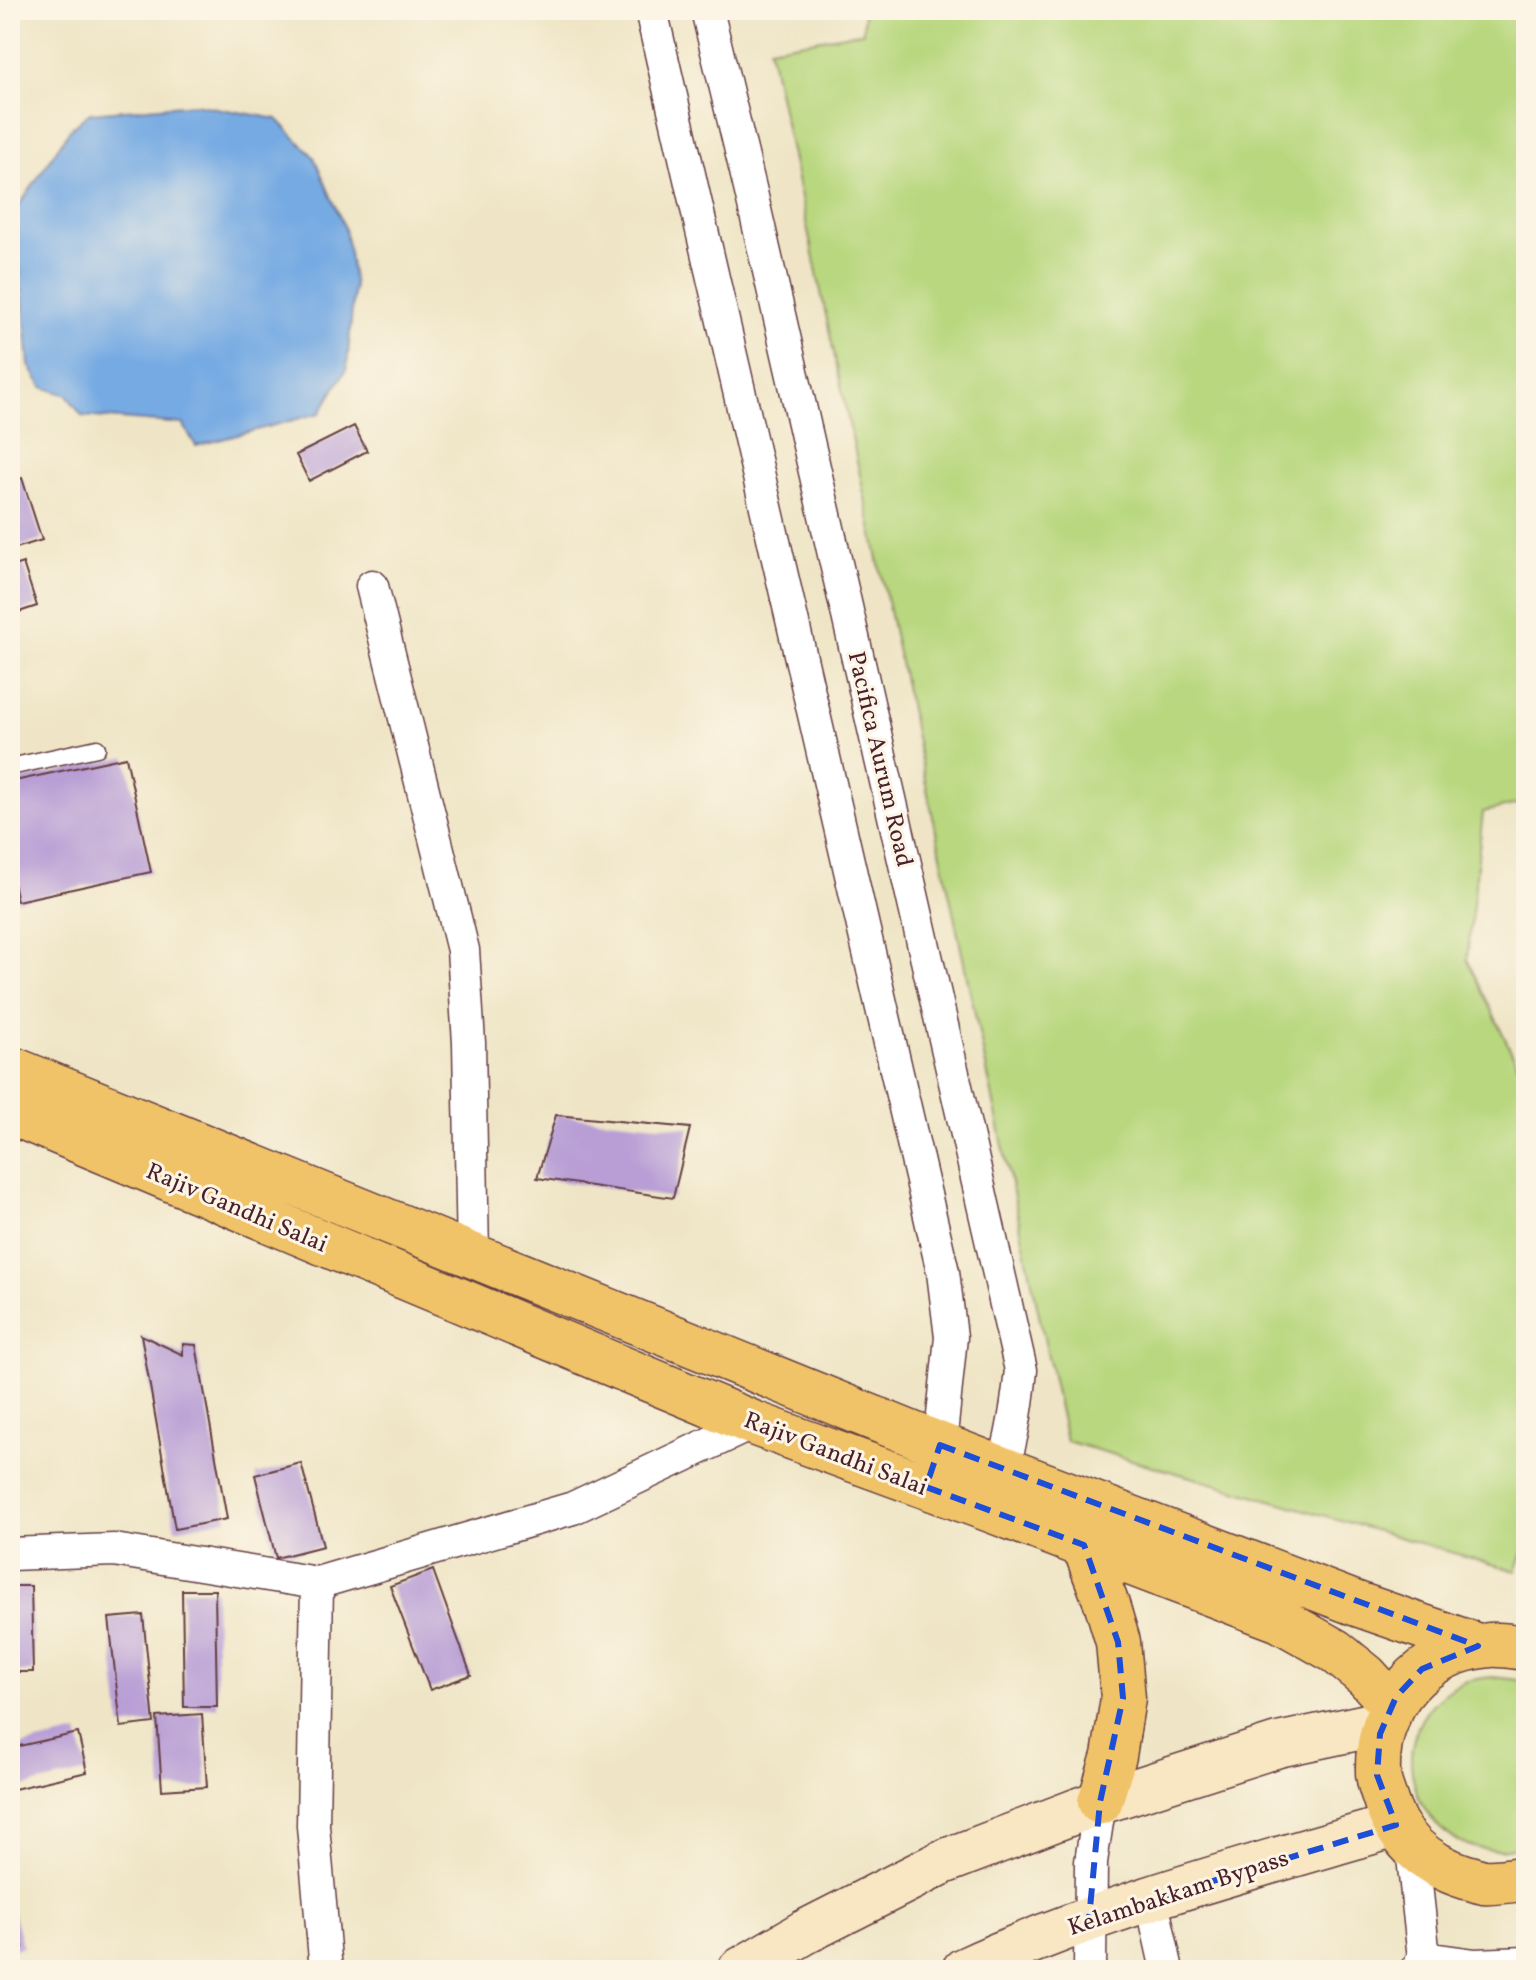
<svg xmlns="http://www.w3.org/2000/svg" width="1536" height="1980" viewBox="0 0 1536 1980" font-family="Vollkorn,serif">
  <rect width="100%" height="100%" fill="#fcf5e5"/>
  <filter id="ink" filterUnits="userSpaceOnUse"><feTurbulence type="fractalNoise" baseFrequency=".0125" numOctaves="2"/><feDisplacementMap in="SourceGraphic" scale="16" xChannelSelector="R" yChannelSelector="G"/><feConvolveMatrix kernelMatrix="1 2 1 2 8 2 1 2 1" color-interpolation-filters="sRGB"/></filter>
  <filter id="wash" filterUnits="userSpaceOnUse"><feTurbulence type="fractalNoise" baseFrequency=".006" numOctaves="4" result="noise"/><feDisplacementMap in="SourceGraphic" scale="32" xChannelSelector="R" yChannelSelector="G"/><feGaussianBlur stdDeviation="1.8" result="paint"/><feColorMatrix in="noise" values="0 0 0 0 0 0 0 0 0 0 0 0 0 0 0 0 0 1.4 0 .05"/><feComposite in="paint" operator="in"/></filter>
  <g filter="url(#wash)">
    <rect width="100%" height="100%" fill="#efe5c6"/>
    <!-- green -->
    <path fill="#b8d77e" stroke="#817b54" stroke-width="2" d="M 864,10 L 1526,10 L 1526,802 L 1483,812 L 1467,959 L 1526,1082 L 1526,1545 L 1516,1571 L 1066,1441 L 769,48 L 863,32 Z
      M 1492,1677 L 1520,1680 L 1526,1683 L 1526,1844 C 1424,1881 1362,1731 1462,1683 C 1471,1679 1483,1678 1492,1677 Z"/>
    <!-- water -->
    <path fill="#76aae3" stroke="#606487" stroke-width="2" d="M 194,104 L 277,119 L 314,157 L 345,229 L 354,284 L 347,368 L 320,413 L 196,446 L 183,424 L 82,416 L 67,395 L 42,387 L 29,365 L 15,212 L 71,128 L 90,113 Z"/>
    <g id="blocks">
      <!-- building -->
      <path fill="#b89ed5" d="M 354,426 L 367,451 L 309,481 L 296,455 Z
        M 22,478 L 42,540 L 10,550 L 10,482 Z
        M 23,563 L 37,606 L 10,615 L 10,567 Z
        M 126,757 L 151,872 L 17,901 L 10,869 L 10,782 Z
        M 556,1115 L 690,1128 L 673,1198 L 537,1178 Z
        M 141,1335 L 183,1355 L 183,1344 L 196,1345 L 227,1519 L 175,1529 Z
        M 301,1463 L 323,1546 L 276,1558 L 255,1475 Z
        M 433,1570 L 471,1675 L 430,1690 L 390,1586 Z
        M 10,1586 L 31,1586 L 33,1672 L 10,1672 Z
        M 182,1590 L 215,1590 L 217,1707 L 184,1707 Z
        M 143,1615 L 154,1723 L 121,1727 L 109,1618 Z
        M 202,1714 L 207,1787 L 162,1790 L 157,1717 Z
        M 78,1733 L 87,1772 L 10,1790 L 10,1748 Z
        M 10,1903 L 23,1947 L 10,1950 Z"/>
    </g>
  </g>
  <g filter="url(#ink)">
    <use href="#blocks" fill-opacity="0" stroke="#633d42" stroke-width="2"/>
    <g fill="none" stroke-linecap="round" stroke-linejoin="round">
      <!-- lane casing -->
      <g stroke="#633d42" stroke-width="19">
        <path id="lane" d="M 10,767 L 97,748"/>
      </g>
      <!-- street casing -->
      <g stroke="#633d42" stroke-width="35">
        <path id="street" d="M 651,10 L 943,1272 L 951,1337 L 940,1445 L 933,1465
          M 707,10 L 750,188 L 1021,1370 C 1017,1410 1011,1450 996,1488
          M 372,586 L 463,950 L 469,1043 L 473,1256
          M 10,1554 L 114,1550 L 317,1583 L 573,1508 L 753,1423
          M 317,1583 L 313,1826 L 326,1970
          M 1412,1848 L 1424,1958 L 1416,1970
          M 1151,1898 L 1167,1970
          M 1424,1958 L 1475,1965 L 1526,1963
          M 1090,1970 L 1091,1862 L 1100,1802"/>
      </g>
      <!-- secondary casing -->
      <g stroke="#633d42" stroke-width="47">
        <path id="secondary" d="M 740,1970 L 805,1932 L 943,1862 L 1100,1802 L 1278,1745 L 1386,1722
          M 964,1970 C 1103,1906 1250,1868 1396,1825"/>
      </g>
      <!-- primary casing -->
      <g stroke="#633d42" stroke-width="47">
        <path id="primary" d="M 10,1068 L 940,1445 L 1357,1604 L 1478,1646
          M 10,1112 L 753,1423 L 988,1509 L 1280,1620 L 1335,1651 L 1366,1676 L 1393,1706
          M 1084,1545 L 1107,1605 L 1118,1642 L 1123,1698 L 1114,1756 L 1100,1802
          M 1526,1648 C 1514,1647 1501,1644 1490,1645 C 1421,1651 1376,1704 1378,1772 C 1378,1780 1381,1788 1384,1796 C 1396,1838 1424,1864 1466,1877 C 1472,1878 1478,1881 1484,1882 C 1496,1883 1513,1880 1526,1878"/>
      </g>
      <!-- lane -->
      <use href="#lane" stroke="#fff" stroke-width="16"/>
      <!-- street -->
      <use href="#street" stroke="#fff" stroke-width="32"/>
      <!-- secondary -->
      <use href="#secondary" stroke="#f9e7c3" stroke-width="44"/>
      <!-- primary -->
      <use href="#primary" stroke="#f1c369" stroke-width="44"/>
    </g>
  </g>
  <!-- marked area -->
  <path fill="none" stroke="#1d4ed8" stroke-width="6" stroke-dasharray="16 10" stroke-linejoin="round" d="M 940,1445 L 1478,1646 L 1422,1669 L 1396,1697 L 1380,1734 L 1377,1775 L 1396,1825 L 1089,1919 L 1100,1802 L 1123,1698 L 1118,1642 L 1084,1545 L 926,1487 Z"/>
  <g text-anchor="middle" stroke-width="6" stroke-linejoin="round" paint-order="stroke">
    <!-- street labels -->
    <g font-size="24" fill="#4a1f2b" stroke="#fcf5e5">
      <text transform="translate(881 759) rotate(77)" y="8">Pacifica Aurum Road</text>
      <text transform="translate(237 1207) rotate(23)" y="8">Rajiv Gandhi Salai</text>
      <text transform="translate(836 1453) rotate(21)" y="8">Rajiv Gandhi Salai</text>
      <text transform="translate(1178 1892) rotate(-18)" y="8">Kelambakkam Bypass</text>
    </g>
  </g>
  <!-- margin -->
  <rect width="1536" height="1980" fill="none" stroke="#fcf5e5" stroke-width="40"/>
</svg>
